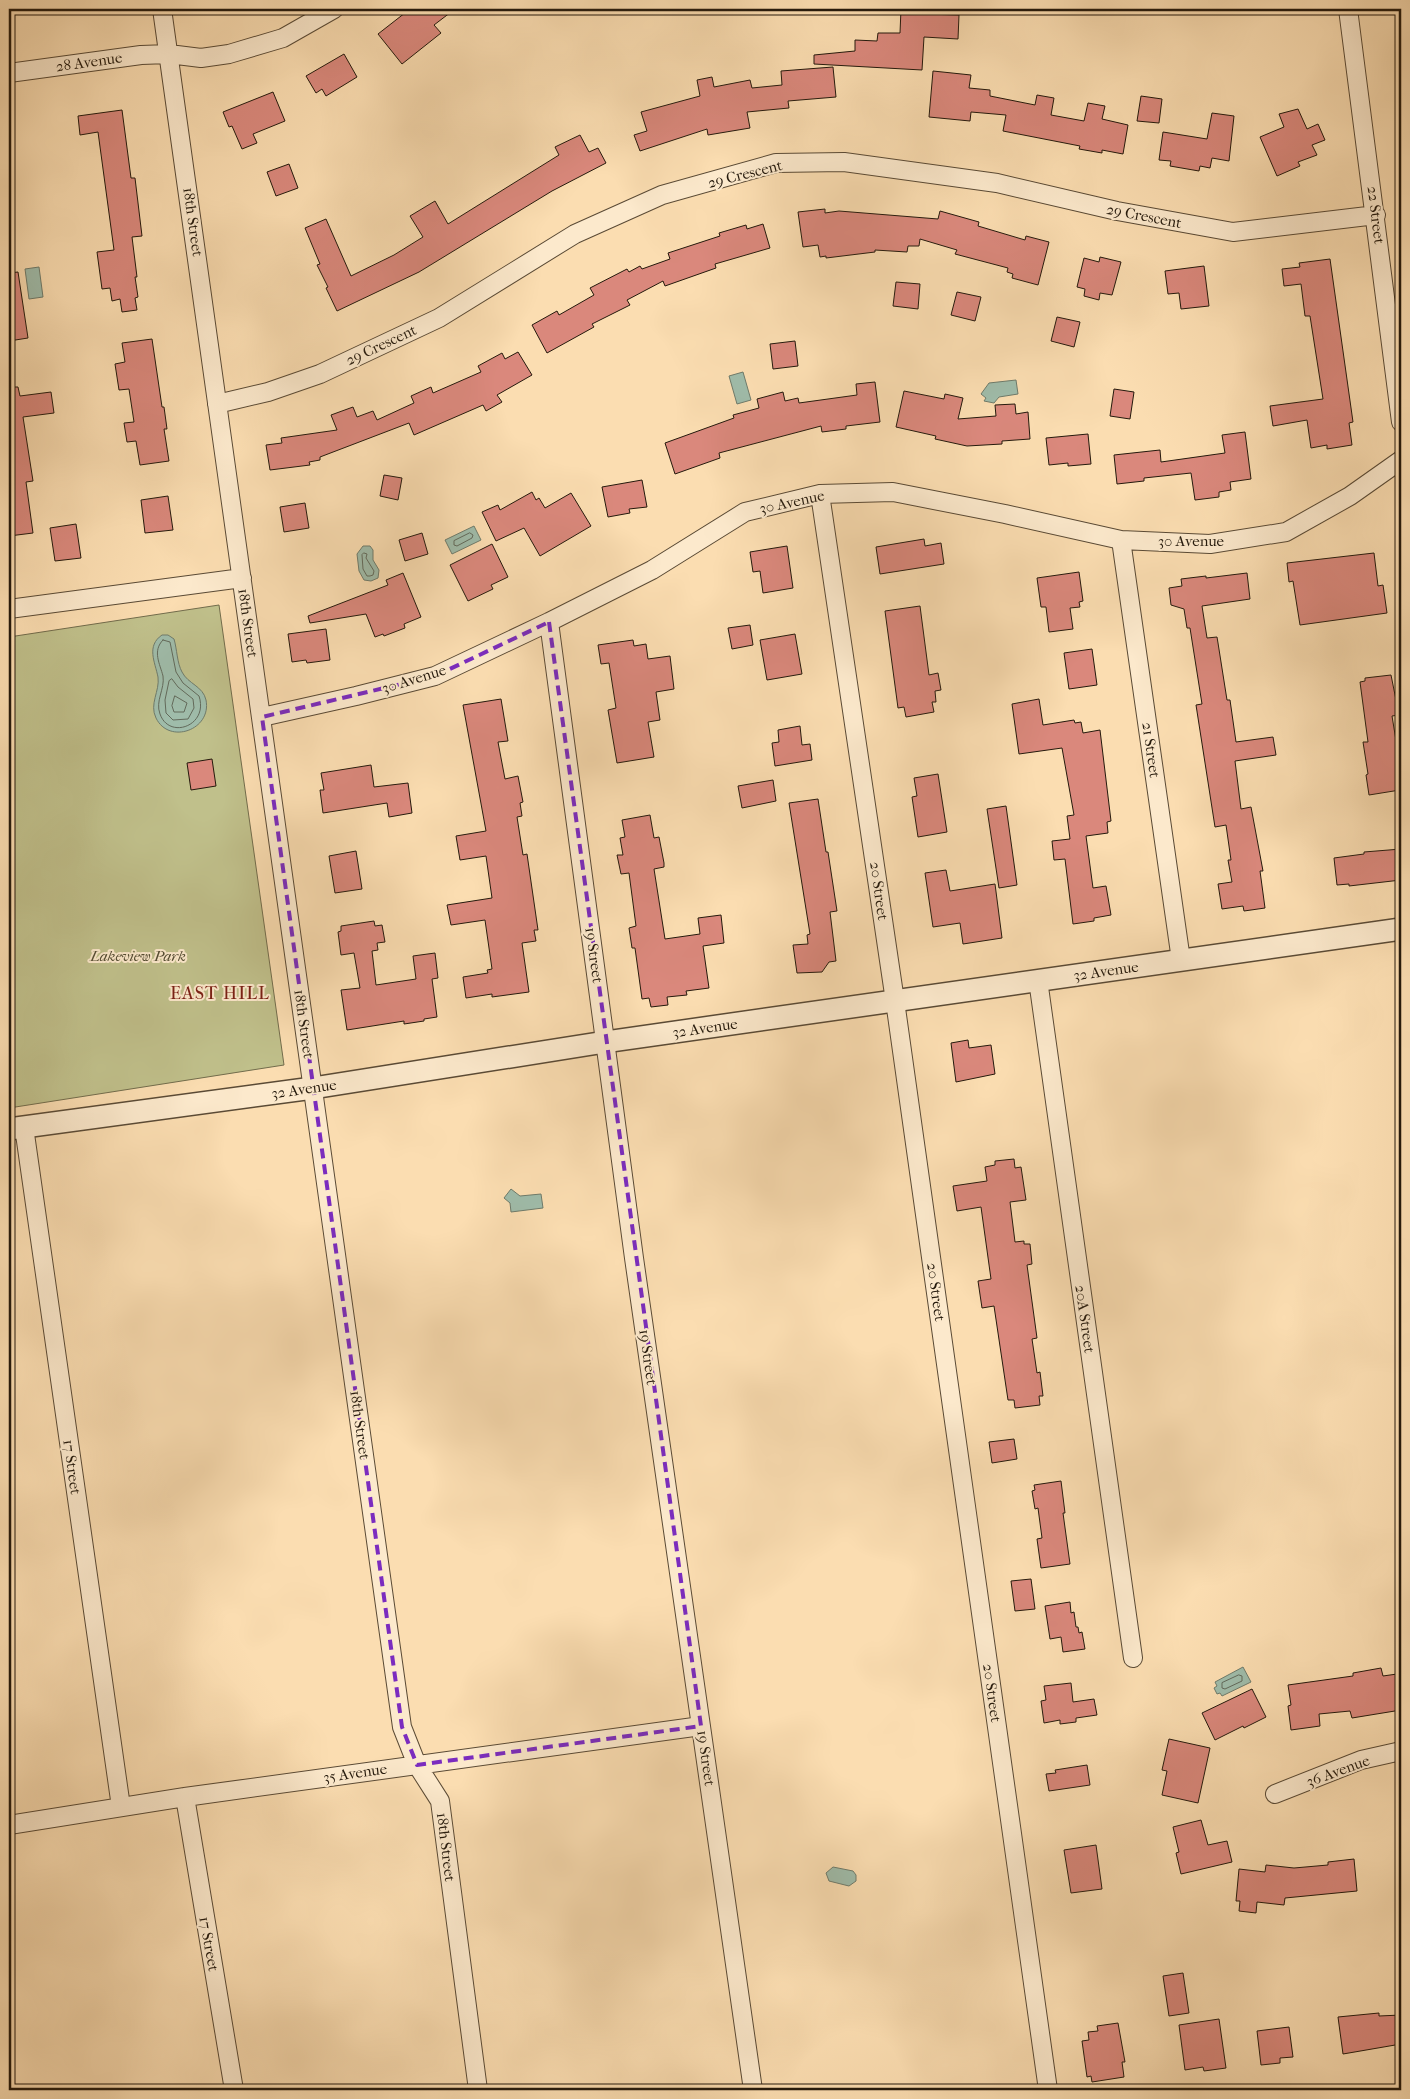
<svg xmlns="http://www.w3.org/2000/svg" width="1410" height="2099" viewBox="0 0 1410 2099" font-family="'IM FELL French Canon',serif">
  <rect width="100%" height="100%" fill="#fbddb1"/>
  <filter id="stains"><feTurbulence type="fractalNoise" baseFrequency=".004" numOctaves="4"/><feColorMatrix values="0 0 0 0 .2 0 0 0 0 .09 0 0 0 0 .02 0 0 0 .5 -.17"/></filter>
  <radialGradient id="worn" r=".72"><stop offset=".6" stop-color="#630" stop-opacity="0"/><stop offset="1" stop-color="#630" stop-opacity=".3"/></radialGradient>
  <!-- green -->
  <path fill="#c0c08b" stroke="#726c4c" d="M 219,605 L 284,1065 L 9,1108 L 9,637 Z"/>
  <!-- water -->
  <path fill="#9fbcaa" stroke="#6e7b6b" d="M 39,267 L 43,297 L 29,299 L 25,269 Z
    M 743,372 L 751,400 L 737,404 L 729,376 Z
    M 1016,380 L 1018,394 L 999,397 L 994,403 L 984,401 L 986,398 L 981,394 L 989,383 Z
    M 474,526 L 481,540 L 452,554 L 445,540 Z
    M 363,546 L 370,546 L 373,550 L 373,560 L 379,570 L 378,578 L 371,581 L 364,580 L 359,571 L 357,554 Z
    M 162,635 L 168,635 L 174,639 C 177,649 177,663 182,672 C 188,684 203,686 206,700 C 212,730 169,745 156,718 C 149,704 160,691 158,677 C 155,662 146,646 162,635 Z
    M 511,1189 L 520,1196 L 541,1194 L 543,1208 L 511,1212 L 510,1203 L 504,1198 Z
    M 1243,1667 L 1251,1682 L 1222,1696 L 1220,1693 L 1217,1694 L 1214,1688 L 1217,1686 L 1215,1682 Z
    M 833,1867 L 853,1871 L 856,1875 L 856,1881 L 849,1886 L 829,1881 L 826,1873 Z"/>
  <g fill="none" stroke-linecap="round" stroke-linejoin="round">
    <!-- shore -->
    <path stroke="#626a5b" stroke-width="1" d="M 470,533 L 473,535 L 472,538 L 457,546 L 454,545 L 454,541 Z
      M 364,553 L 367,554 L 366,558 L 374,571 L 373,575 L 370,576 L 367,576 L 363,569 L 362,555 Z
      M 163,640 L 170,642 L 176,672 L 183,683 L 199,696 C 209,726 169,740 160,714 C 155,701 165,689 163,676 C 160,664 152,651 163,640 Z
      M 172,679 L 178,687 L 193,699 L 194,708 L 188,719 L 173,720 L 166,713 L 165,700 L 169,681 Z
      M 175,696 L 187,703 L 184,712 L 174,712 L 172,706 Z
      M 1239,1675 L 1242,1676 L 1242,1681 L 1225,1689 L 1222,1688 L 1222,1683 Z"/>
  </g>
  <!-- building -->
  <path fill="#da887c" stroke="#24190c" d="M 410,9 L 455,9 L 434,25 L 441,33 L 402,64 L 378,34 Z
    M 901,9 L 925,9 L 925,14 L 959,15 L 958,39 L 924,37 L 922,70 L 814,64 L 814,55 L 855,51 L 855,40 L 877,41 L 878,33 L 900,33 Z
    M 344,54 L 357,77 L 326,96 L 322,89 L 316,93 L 306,76 Z
    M 833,67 L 836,97 L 788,101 L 789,108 L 747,112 L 750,128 L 708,135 L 707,129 L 640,151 L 634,135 L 647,131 L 641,112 L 700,96 L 697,80 L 712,77 L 714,87 L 750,80 L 752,88 L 782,85 L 781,71 Z
    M 933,71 L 971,75 L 969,88 L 990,90 L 990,96 L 1035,105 L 1037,95 L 1054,98 L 1051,115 L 1084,121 L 1088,103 L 1105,106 L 1102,119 L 1128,125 L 1123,154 L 1102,150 L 1102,153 L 1079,149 L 1080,146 L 1003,131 L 1006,115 L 971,112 L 970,121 L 929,117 Z
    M 273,92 L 285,121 L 253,134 L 257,143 L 242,149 L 232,126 L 229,127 L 223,112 Z
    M 1141,96 L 1162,99 L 1159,123 L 1137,121 Z
    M 1298,109 L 1307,129 L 1318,124 L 1325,140 L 1312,145 L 1317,155 L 1298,162 L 1300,166 L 1277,176 L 1260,137 L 1284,127 L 1279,114 Z
    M 122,110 L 131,178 L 135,178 L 142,236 L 132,237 L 137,277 L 135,277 L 138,297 L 135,298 L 137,310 L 122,312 L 120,299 L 112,301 L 110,288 L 102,289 L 97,252 L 114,250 L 98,132 L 80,135 L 78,116 Z
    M 1212,113 L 1234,116 L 1229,161 L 1212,158 L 1210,168 L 1200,166 L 1199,171 L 1170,166 L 1171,161 L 1159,160 L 1163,132 L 1207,139 Z
    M 580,135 L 589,152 L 598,148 L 606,163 L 552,191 L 419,272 L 337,311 L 326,288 L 328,287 L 317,265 L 320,264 L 305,228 L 326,219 L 351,276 L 394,255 L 423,237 L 410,216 L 435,201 L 448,224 L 559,155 L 555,147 Z
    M 289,164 L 298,188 L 276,196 L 267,172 Z
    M 825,209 L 825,213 L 839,211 L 938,219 L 940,211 L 979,222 L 978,226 L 1025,240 L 1026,236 L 1049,242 L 1038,285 L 1012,278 L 1013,274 L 1007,272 L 1008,268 L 955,254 L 957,250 L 920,239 L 919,246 L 908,246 L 907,252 L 875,250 L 875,252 L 826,258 L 826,256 L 820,257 L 818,245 L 803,247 L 798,212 Z
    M 763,224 L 770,248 L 715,264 L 716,268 L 665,286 L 663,281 L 627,300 L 630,305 L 592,324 L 594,327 L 547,353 L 532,325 L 557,311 L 559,315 L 594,295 L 590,288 L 627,269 L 629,272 L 640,266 L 642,269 L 670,259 L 668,253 L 720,236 L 719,233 L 746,225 L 747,229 Z
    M 1100,257 L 1121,262 L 1112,295 L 1100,293 L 1099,300 L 1084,296 L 1085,289 L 1077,287 L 1084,258 L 1099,262 Z
    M 1330,259 L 1353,422 L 1349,423 L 1352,445 L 1327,449 L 1327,445 L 1311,448 L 1307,420 L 1273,426 L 1270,406 L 1323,399 L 1310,316 L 1305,316 L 1301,284 L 1284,286 L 1282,269 L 1300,267 L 1299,263 Z
    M 1204,266 L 1209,306 L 1181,309 L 1179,293 L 1168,294 L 1165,271 Z
    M 18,272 L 28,338 L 9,341 L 9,273 Z
    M 896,282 L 920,284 L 918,309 L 893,306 Z
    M 957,292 L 981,297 L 975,321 L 951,315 Z
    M 1057,317 L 1080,322 L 1074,347 L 1051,341 Z
    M 152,339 L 162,407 L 164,407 L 167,429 L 164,429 L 169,461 L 140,465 L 136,441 L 127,442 L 124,423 L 134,422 L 129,389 L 119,390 L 115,364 L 125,362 L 122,343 Z
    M 795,341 L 798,366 L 773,369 L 770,344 Z
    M 518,352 L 532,375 L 497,395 L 502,402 L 486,411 L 483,405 L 414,435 L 409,423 L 320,457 L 320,460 L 309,462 L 310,465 L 270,470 L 266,445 L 282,443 L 281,438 L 337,430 L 331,415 L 353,407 L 357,417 L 373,411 L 377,420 L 414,403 L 411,396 L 431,387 L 433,393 L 481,372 L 478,366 L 502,353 L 505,359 Z
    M 875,382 L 880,422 L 846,426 L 846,429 L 822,432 L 821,426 L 719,453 L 720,458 L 675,474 L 665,443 L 734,418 L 733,415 L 759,408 L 757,399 L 783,392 L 785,401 L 798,398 L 799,403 L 857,395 L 856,384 Z
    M 9,387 L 18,387 L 20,396 L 51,392 L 54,413 L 23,417 L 33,481 L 26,482 L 33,533 L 9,536 Z
    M 1114,389 L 1134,392 L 1130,419 L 1110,416 Z
    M 904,391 L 944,399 L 945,394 L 963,398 L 958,419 L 996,416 L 995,405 L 1015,404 L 1016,414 L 1028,412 L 1030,439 L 1002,441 L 1002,444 L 967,446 L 935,439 L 936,436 L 896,427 Z
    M 1245,432 L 1251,479 L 1230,482 L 1231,490 L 1219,492 L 1219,497 L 1195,500 L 1191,473 L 1144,478 L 1144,481 L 1117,484 L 1114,455 L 1160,450 L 1161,462 L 1225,453 L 1222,435 Z
    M 1088,434 L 1091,464 L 1068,466 L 1068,463 L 1049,465 L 1046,438 Z
    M 384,475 L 402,478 L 398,500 L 380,496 Z
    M 642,480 L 647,507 L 629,509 L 630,513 L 608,517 L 602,487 Z
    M 532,492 L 536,500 L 539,498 L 545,508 L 571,493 L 591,526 L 540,556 L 524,528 L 496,541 L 482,512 L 498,505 L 500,510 Z
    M 168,496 L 173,530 L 145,533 L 141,500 Z
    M 305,503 L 309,528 L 284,532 L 280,507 Z
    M 76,524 L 81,558 L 55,561 L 50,528 Z
    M 422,533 L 428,554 L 405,561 L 399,540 Z
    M 924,539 L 925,546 L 941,543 L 944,564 L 880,574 L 876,547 Z
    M 492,544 L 508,577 L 491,585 L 493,589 L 468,601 L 450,565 Z
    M 787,546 L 793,588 L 763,593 L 760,571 L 753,572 L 750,552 Z
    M 1374,553 L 1378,586 L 1383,585 L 1387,613 L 1300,625 L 1293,581 L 1289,582 L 1287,563 Z
    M 1079,572 L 1083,601 L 1079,602 L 1080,607 L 1070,608 L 1073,629 L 1049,632 L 1046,607 L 1041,607 L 1037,578 Z
    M 403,573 L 421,617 L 404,624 L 405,628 L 384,636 L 383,634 L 375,637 L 366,614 L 310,623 L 308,616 L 388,585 L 386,580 Z
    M 1247,573 L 1250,599 L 1202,606 L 1207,638 L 1217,637 L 1218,643 L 1227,700 L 1230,700 L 1236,742 L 1273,737 L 1276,755 L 1235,761 L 1241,809 L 1251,807 L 1263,871 L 1260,871 L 1265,908 L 1244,911 L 1243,906 L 1222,909 L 1218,884 L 1232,882 L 1228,860 L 1231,860 L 1226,825 L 1215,827 L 1196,705 L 1202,704 L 1190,628 L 1187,628 L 1184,609 L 1171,605 L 1169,588 L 1182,586 L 1181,579 L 1206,576 L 1206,578 Z
    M 920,606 L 929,675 L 938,673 L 941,690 L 935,691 L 936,702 L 932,702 L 934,712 L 906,717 L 904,707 L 898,708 L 885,611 Z
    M 750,625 L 753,645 L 732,649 L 728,628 Z
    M 326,629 L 330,660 L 307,663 L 306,660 L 292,662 L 288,634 Z
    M 795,634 L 802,674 L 767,680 L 760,640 Z
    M 633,640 L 634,646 L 646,644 L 648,659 L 670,656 L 674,689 L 656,692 L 660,720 L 648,722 L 654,757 L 617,763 L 608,710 L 616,708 L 609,663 L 601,664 L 598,645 Z
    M 1092,649 L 1097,685 L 1069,689 L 1064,653 Z
    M 1391,675 L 1399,715 L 1392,716 L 1401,771 L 1397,771 L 1400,790 L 1369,795 L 1366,775 L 1368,774 L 1363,742 L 1368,742 L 1360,682 L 1365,681 L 1365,678 Z
    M 501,699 L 508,741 L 498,742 L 505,779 L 518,776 L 523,802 L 520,803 L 522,816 L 517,817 L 523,855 L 527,854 L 538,930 L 534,930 L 536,941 L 522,943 L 529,992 L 492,997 L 492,994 L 466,998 L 463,977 L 488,973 L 487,970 L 492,969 L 485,920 L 451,925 L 447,905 L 492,898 L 486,856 L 460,860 L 456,836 L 486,831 L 463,705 Z
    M 1039,699 L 1043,725 L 1074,720 L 1075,723 L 1081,722 L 1083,733 L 1100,730 L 1111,821 L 1107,822 L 1108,833 L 1086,836 L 1093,888 L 1106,886 L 1111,915 L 1094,918 L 1094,921 L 1073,924 L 1065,859 L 1054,860 L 1052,841 L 1070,839 L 1067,816 L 1074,815 L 1062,748 L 1019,754 L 1012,704 Z
    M 800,726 L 802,745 L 810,744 L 812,760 L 775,766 L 772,743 L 779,742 L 778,730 Z
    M 212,759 L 216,786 L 191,790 L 187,763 Z
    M 371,765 L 374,787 L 408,783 L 412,813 L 389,817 L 387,803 L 323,813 L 320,790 L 324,790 L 321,773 Z
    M 938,774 L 947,832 L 918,837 L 912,797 L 917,796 L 914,778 Z
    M 773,780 L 776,801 L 742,808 L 738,786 Z
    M 818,799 L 826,852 L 828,852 L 837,911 L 830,912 L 836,961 L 829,962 L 822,972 L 797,973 L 793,945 L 808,944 L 807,935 L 810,934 L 789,803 Z
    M 1006,806 L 1017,885 L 999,888 L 987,809 Z
    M 650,815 L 654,838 L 659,837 L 664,863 L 664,867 L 654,869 L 665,939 L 700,934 L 698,918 L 721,915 L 724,943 L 703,946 L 709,988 L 686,991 L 687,995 L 667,997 L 668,1005 L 651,1007 L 649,998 L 642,999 L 635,948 L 632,948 L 629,928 L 636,926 L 629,873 L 621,874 L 617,855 L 623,855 L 620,838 L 625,837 L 622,820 Z
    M 1401,849 L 1401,880 L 1349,886 L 1349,884 L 1337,885 L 1334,858 L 1364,854 L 1364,852 Z
    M 356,851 L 362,889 L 335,893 L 329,856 Z
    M 946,870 L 950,891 L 995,884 L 1002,938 L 963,944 L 960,923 L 933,927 L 925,873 Z
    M 374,921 L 375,926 L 382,925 L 385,942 L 377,943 L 378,950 L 372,951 L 376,985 L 416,979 L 413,956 L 435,953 L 438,978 L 432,979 L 437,1017 L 424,1019 L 424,1021 L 404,1024 L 404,1021 L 347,1030 L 341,990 L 360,988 L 354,953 L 341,955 L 338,932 L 341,931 L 341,926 Z
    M 968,1040 L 969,1048 L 991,1045 L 995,1074 L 956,1082 L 951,1043 Z
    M 1014,1159 L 1015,1168 L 1021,1167 L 1026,1200 L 1010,1202 L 1015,1242 L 1024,1241 L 1024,1244 L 1030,1244 L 1032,1264 L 1027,1265 L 1037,1338 L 1032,1339 L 1037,1373 L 1040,1372 L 1043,1396 L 1039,1396 L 1040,1405 L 1015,1408 L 1014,1400 L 1008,1400 L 994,1306 L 982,1308 L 978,1281 L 991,1279 L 981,1207 L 957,1211 L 953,1186 L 987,1181 L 985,1167 L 995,1165 L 995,1161 Z
    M 1014,1439 L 1017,1459 L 992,1463 L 989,1442 Z
    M 1061,1481 L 1065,1513 L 1063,1513 L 1070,1564 L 1041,1568 L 1037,1539 L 1042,1538 L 1038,1508 L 1035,1509 L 1032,1491 L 1035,1490 L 1034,1485 Z
    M 1031,1579 L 1035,1609 L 1015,1611 L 1011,1581 Z
    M 1070,1602 L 1071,1613 L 1074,1612 L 1076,1627 L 1078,1627 L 1079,1633 L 1082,1632 L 1085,1649 L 1063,1652 L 1061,1637 L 1050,1639 L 1045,1606 Z
    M 1381,1668 L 1383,1676 L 1397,1674 L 1401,1710 L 1352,1718 L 1350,1711 L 1319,1714 L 1320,1726 L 1291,1730 L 1288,1706 L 1291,1705 L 1288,1685 L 1353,1676 L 1353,1673 Z
    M 1071,1683 L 1073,1702 L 1094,1699 L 1097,1715 L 1076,1718 L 1076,1722 L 1060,1724 L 1060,1720 L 1044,1723 L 1041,1701 L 1046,1700 L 1044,1686 Z
    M 1252,1689 L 1266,1717 L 1244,1728 L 1243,1726 L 1215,1740 L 1202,1713 Z
    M 1169,1739 L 1210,1748 L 1198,1803 L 1162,1795 L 1167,1771 L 1162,1770 Z
    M 1087,1765 L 1090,1785 L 1049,1791 L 1046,1774 L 1056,1773 L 1055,1770 Z
    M 1201,1820 L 1208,1845 L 1227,1841 L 1232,1862 L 1181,1874 L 1176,1853 L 1179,1852 L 1173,1827 Z
    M 1096,1845 L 1102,1889 L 1071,1893 L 1064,1850 Z
    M 1354,1859 L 1357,1891 L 1285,1898 L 1284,1905 L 1257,1902 L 1256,1913 L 1239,1911 L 1240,1901 L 1236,1901 L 1239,1869 L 1265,1872 L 1266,1865 L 1294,1868 L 1328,1865 L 1328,1862 Z
    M 1183,1973 L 1189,2013 L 1169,2016 L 1163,1976 Z
    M 1379,2013 L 1379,2016 L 1401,2015 L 1401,2044 L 1343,2054 L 1338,2017 Z
    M 1219,2019 L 1226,2068 L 1204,2071 L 1203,2067 L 1185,2070 L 1179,2025 Z
    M 1118,2023 L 1125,2062 L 1122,2062 L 1124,2077 L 1092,2082 L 1091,2076 L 1087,2077 L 1082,2041 L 1089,2040 L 1088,2032 L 1098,2031 L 1097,2026 Z
    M 1289,2027 L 1293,2057 L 1280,2058 L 1280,2063 L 1261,2065 L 1257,2031 Z"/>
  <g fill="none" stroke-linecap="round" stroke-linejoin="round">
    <!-- minor casing -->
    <g stroke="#5a4a35" stroke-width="20">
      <path id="minor" d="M 162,9 L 402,1727 L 417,1765 L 440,1801 L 478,2090
        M 1348,9 L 1401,422
        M 9,73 L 141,55 L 169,54 L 201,58 L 229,54 L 283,38 L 334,9
        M 217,404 L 268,392 L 320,374 L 439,318 L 575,234 L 662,195 L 776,163 L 844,162 L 997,183 L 1117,211 L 1233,232 L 1376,215
        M 820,494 L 895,1001 L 1048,2090
        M 1121,540 L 1181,960
        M 9,609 L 242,578
        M 549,622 L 634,1258 L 753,2090
        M 262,717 L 356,696 L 435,676 L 549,622 L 652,570 L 745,512 L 820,494 L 893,492 L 1005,514 L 1121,540 L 1210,544 L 1286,532 L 1350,496 L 1401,460
        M 1038,980 L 1133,1658
        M 24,1127 L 121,1807
        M 1275,1794 L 1361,1760 L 1401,1751
        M 185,1797 L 234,2090
        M 9,1825 L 185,1797 L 701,1726"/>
    </g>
    <!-- tertiary casing -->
    <g stroke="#5a4a35" stroke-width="24">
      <path id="tertiary" d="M 9,1129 L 313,1088 L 605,1042 L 1401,929"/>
    </g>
    <!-- minor -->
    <use href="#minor" stroke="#fce9cc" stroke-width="18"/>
    <!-- tertiary -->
    <use href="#tertiary" stroke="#fce9cc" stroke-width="21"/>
  </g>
  <!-- marked area -->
  <path fill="none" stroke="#7b2cbf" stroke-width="4" stroke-dasharray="10 6" stroke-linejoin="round" d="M 549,622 L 701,1726 L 417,1765 L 402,1727 L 262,717 L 435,676 Z"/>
  <g text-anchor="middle" stroke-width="4" stroke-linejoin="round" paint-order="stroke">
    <!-- street labels -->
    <g font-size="15" fill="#24190c" stroke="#fce9cc">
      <text transform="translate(89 62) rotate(-8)" y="5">28 Avenue</text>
      <text transform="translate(745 174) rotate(-14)" y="5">29 Crescent</text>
      <text transform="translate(1376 215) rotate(83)" y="5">22 Street</text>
      <text transform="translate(1144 216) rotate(11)" y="5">29 Crescent</text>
      <text transform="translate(193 222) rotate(82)" y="5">18th Street</text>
      <text transform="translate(381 345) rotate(-25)" y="5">29 Crescent</text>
      <text transform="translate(792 502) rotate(-12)" y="5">30 Avenue</text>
      <text x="1191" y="546">30 Avenue</text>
      <text transform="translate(248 623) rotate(82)" y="5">18th Street</text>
      <text transform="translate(414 679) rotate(-17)" y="5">30 Avenue</text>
      <text transform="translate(1151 750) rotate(82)" y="5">21 Street</text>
      <text transform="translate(879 891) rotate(82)" y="5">20 Street</text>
      <text transform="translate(594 955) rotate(82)" y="5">19 Street</text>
      <text transform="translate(1106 971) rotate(-8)" y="5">32 Avenue</text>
      <text transform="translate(304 1024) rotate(82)" y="5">18th Street</text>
      <text transform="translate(705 1028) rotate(-8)" y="5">32 Avenue</text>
      <text transform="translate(304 1089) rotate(-8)" y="5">32 Avenue</text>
      <text transform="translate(936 1292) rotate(82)" y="5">20 Street</text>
      <text transform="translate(1085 1319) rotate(82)" y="5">20A Street</text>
      <text transform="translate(648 1357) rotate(82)" y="5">19 Street</text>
      <text transform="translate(360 1425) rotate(82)" y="5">18th Street</text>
      <text transform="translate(72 1467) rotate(82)" y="5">17 Street</text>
      <text transform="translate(992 1693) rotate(82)" y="5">20 Street</text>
      <text transform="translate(706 1758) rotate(82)" y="5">19 Street</text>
      <text transform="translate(1338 1771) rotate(-20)" y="5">36 Avenue</text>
      <text transform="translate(355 1773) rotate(-8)" y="5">35 Avenue</text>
      <text transform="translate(446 1847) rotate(83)" y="5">18th Street</text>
      <text transform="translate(209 1944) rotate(80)" y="5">17 Street</text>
    </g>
    <!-- park labels -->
    <g font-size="15" font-style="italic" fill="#534b32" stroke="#fce9cc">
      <text x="138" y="961">Lakeview Park</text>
    </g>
    <!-- quarter labels -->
    <g font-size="18" letter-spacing="1" fill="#7a1f14" stroke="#fce9cc">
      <text x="220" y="999">EAST HILL</text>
    </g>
  </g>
  <!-- margin -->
  <rect width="1410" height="2099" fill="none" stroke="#fbddb1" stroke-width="30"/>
  <rect x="10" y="10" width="1390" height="2079" fill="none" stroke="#24190c" stroke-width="2.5"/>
  <rect x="15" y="15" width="1380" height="2069" fill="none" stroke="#24190c"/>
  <rect width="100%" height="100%" filter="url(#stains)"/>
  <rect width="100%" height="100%" fill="url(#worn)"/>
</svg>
